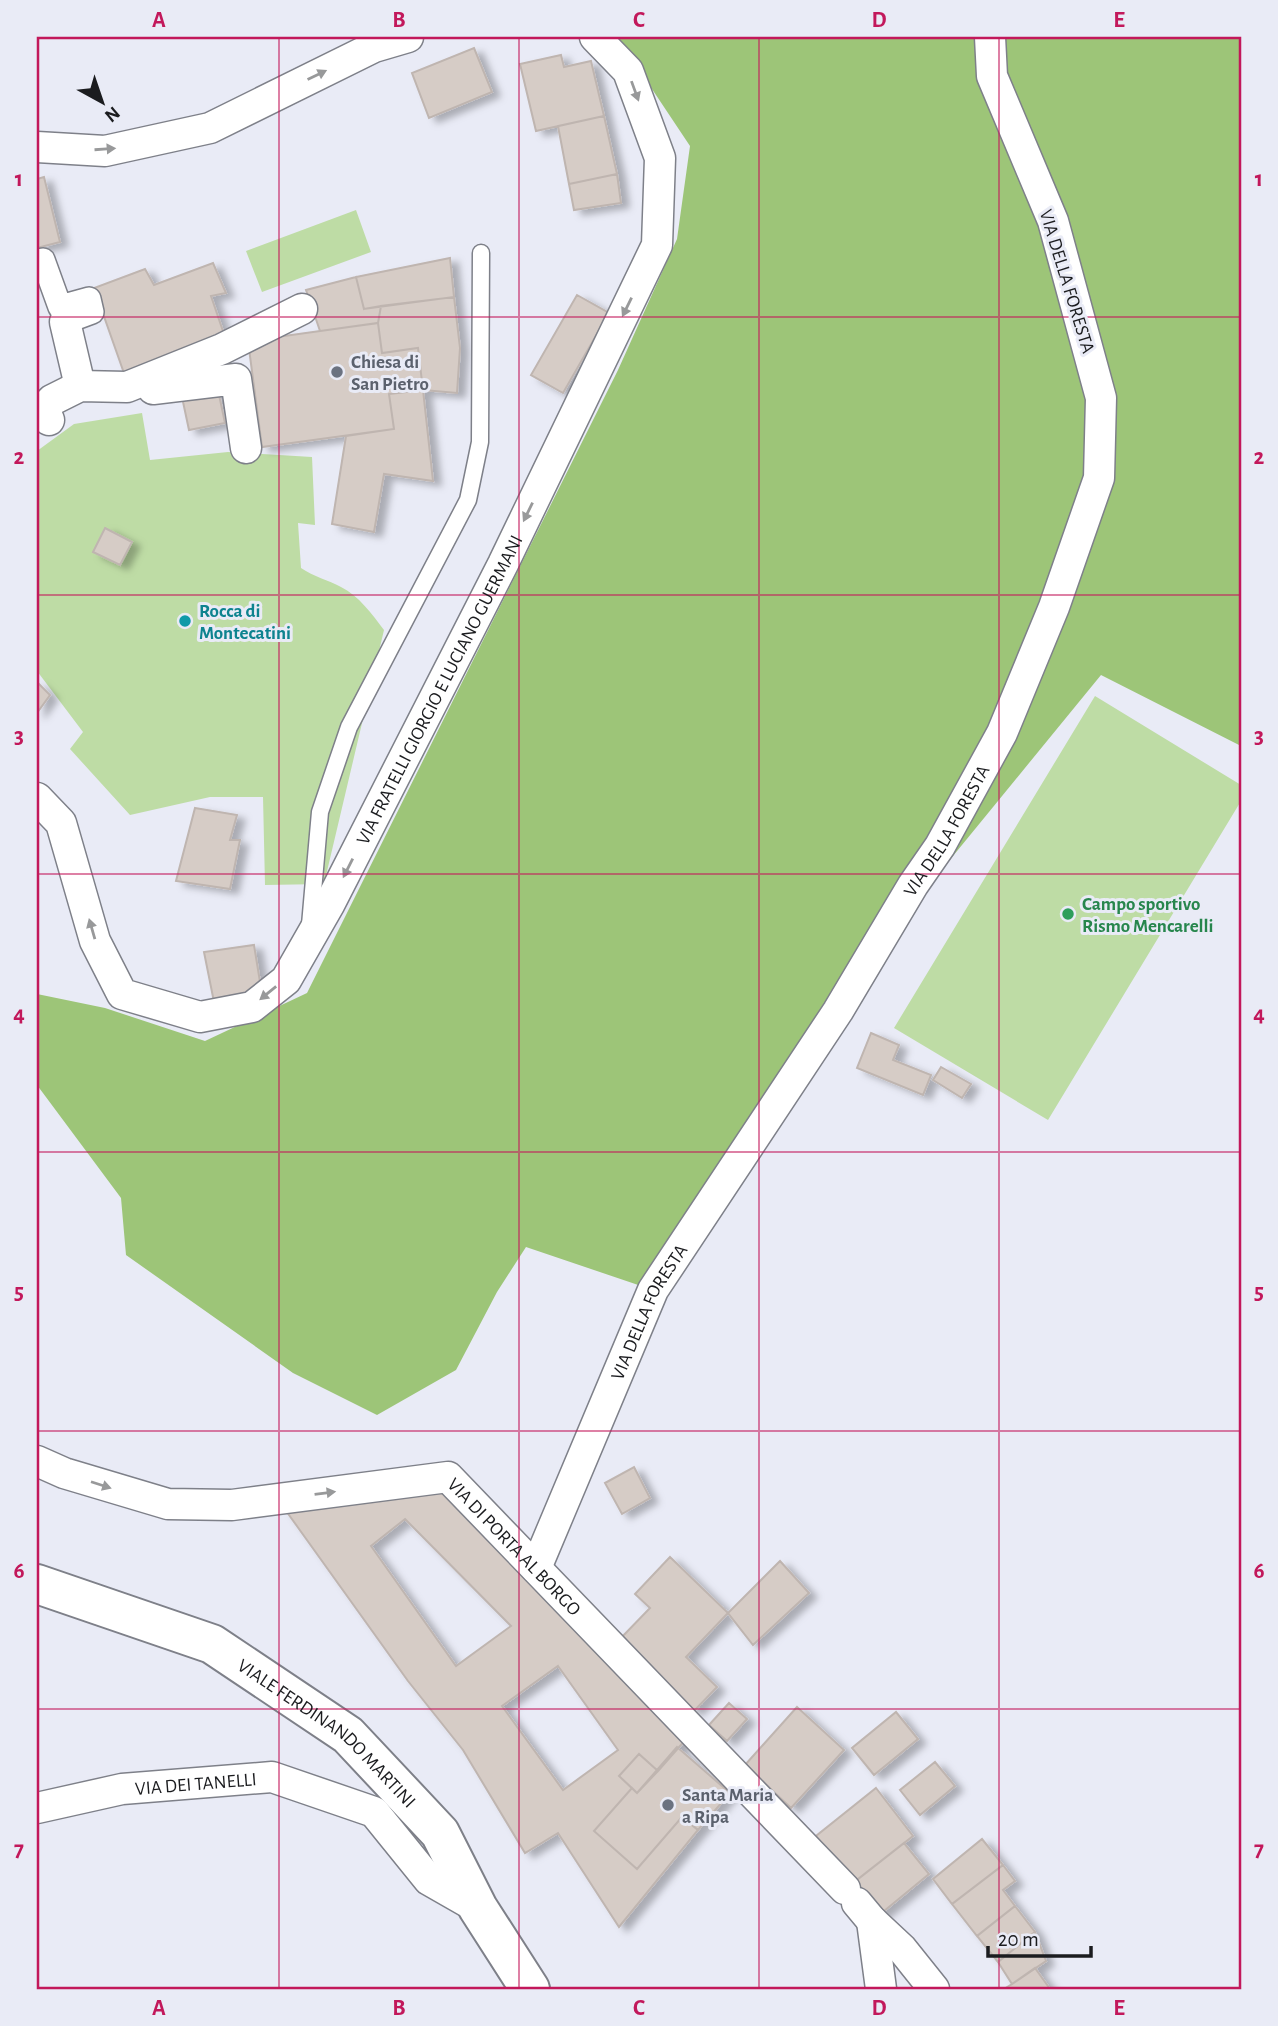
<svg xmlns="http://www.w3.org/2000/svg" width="1278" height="2026" viewBox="0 0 1278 2026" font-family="'Alegreya Sans',sans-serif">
  <defs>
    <filter id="shadow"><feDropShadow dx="8" dy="4.5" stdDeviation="3.5" flood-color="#0004"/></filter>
  </defs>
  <rect width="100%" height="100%" fill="#e9ebf6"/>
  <!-- green -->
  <path fill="#bedca5" d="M 356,210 L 371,252 L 262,292 L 246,251 Z
    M 142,413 L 150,460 L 228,452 L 312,457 L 315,525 L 298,523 L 301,568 C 314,577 328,580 341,587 C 359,596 372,614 384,630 L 324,884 L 265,885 L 263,797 L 210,797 L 130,815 L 70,749 L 83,732 L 37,671 L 37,451 L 74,424 Z
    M 1095,696 L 1241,785 L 1241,801 L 1048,1120 L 894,1028 Z"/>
  <!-- forest -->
  <path fill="#9dc578" d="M 612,37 L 1241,37 L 1241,746 L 1101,675 L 872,955 L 653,1290 L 526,1247 L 497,1292 L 456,1370 L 377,1415 L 293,1373 L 126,1255 L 121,1198 L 37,1085 L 37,994 L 105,1008 L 205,1041 L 307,993 L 618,370 L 677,239 L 690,146 L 644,77 Z"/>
  <!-- building -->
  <path fill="#d6ccc6" stroke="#bfb5b0" stroke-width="2" fill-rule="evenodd" filter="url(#shadow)" d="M 474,48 L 492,92 L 429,118 L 412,73 Z
    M 561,55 L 564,67 L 591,61 L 604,116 L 536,131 L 520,64 Z
    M 604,116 L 617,174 L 569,184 L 558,126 Z
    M 617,174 L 621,203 L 574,210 L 569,184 Z
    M 44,177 L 60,242 L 37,248 L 37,179 Z
    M 450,258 L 454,297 L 364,309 L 356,277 Z
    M 213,263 L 226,293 L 211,296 L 226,340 L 125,376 L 94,288 L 145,269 L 154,285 Z
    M 356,277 L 364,309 L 381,306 L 378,323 L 320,331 L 306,290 Z
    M 577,295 L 609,313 L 563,393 L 531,375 Z
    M 454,297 L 460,348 L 457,393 L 423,390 L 418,348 L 382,353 L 378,323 L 381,306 Z
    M 378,323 L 382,353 L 418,348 L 423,390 L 389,394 L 394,429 L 262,447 L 248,341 Z
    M 218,390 L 225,423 L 189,430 L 182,397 Z
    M 423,390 L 433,481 L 384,474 L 374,532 L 332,524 L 346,436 L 394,429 L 389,394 Z
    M 105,528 L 132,542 L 120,565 L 93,552 Z
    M 37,682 L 50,695 L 37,713 Z
    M 195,808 L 237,815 L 230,840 L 240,840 L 230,889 L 176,881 Z
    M 254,945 L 261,988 L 214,1002 L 204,952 Z
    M 871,1033 L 899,1045 L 893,1060 L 931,1075 L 923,1095 L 857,1068 Z
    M 941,1067 L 971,1084 L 962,1098 L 933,1080 Z
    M 634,1467 L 650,1498 L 622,1514 L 605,1483 Z
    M 439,1482 L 688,1737 L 658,1771 L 639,1754 L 619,1776 L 632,1788 L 594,1831 L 637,1869 L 682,1817 L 698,1830 L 619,1927 L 558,1833 L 525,1853 L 463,1750 L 408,1681 L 284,1508 ZM 405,1519 L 511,1626 L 456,1666 L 371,1546 ZM 558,1666 L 618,1750 L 563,1790 L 502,1706 Z
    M 670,1557 L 728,1613 L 686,1657 L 717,1687 L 694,1711 L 619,1640 L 650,1608 L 635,1594 Z
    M 780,1561 L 809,1593 L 753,1645 L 728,1613 Z
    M 729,1703 L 747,1719 L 727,1741 L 709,1725 Z
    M 797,1707 L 844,1750 L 791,1808 L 745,1765 Z
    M 896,1712 L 918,1739 L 874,1775 L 852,1748 Z
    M 677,1747 L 730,1793 L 698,1830 L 682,1817 L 637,1869 L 594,1831 L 632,1788 L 637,1793 Z
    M 639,1754 L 658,1771 L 637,1793 L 619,1776 Z
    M 935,1762 L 955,1786 L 920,1815 L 900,1790 Z
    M 876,1788 L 913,1836 L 853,1883 L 816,1836 Z
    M 982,1839 L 1003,1865 L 952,1904 L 933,1879 Z
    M 904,1843 L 929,1874 L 878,1916 L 853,1883 Z
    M 1003,1865 L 1015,1881 L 1003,1890 L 1015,1906 L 977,1936 L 952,1904 Z
    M 1015,1906 L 1035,1932 L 998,1962 L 977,1936 Z
    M 1035,1932 L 1046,1961 L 1012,1984 L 998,1962 Z
    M 1035,1968 L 1050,1989 L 1004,1989 L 1012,1984 Z"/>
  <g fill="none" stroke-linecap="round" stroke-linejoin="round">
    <!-- service casing -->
    <g stroke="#7e8089" stroke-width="19">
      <path id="service" d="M 310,925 L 320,812 L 349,727 L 468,500 L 480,442 L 481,253"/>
    </g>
    <!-- pedestrian casing -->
    <g stroke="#7e8089" stroke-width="26">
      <path id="pedestrian" d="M 37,261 L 43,260 L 60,307 L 89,299 L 92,312 L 65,322"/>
    </g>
    <!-- minor casing -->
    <g stroke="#7e8089" stroke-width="33">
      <g id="minor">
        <path d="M 37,147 L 105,151 L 210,128 L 374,47 L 408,37"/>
        <path d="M 65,322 L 80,386"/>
        <path d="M 153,389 L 236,379 L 246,448"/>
        <path d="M 49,420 L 44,408 L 52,400 L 80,386 L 127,387 L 222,349 L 302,309"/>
        <path id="s1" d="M 37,798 L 61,823 L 95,941 L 122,994 L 200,1017 L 252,1007 L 286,980 L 330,903 L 503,564 L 657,245 L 660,158 L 628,71 L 595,37"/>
        <path id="s2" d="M 37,1461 L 64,1473 L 168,1504 L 232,1505 L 448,1477 L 845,1889"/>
        <path id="s3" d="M 536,1568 L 653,1290 L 838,1011 L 913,885 L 940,846 L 1002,733 L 1054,607 L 1099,478 L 1101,398 L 1053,221 L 992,76 L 990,37"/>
        <path id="s4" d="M 37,1808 L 122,1789 L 272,1777 L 374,1812 L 429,1880 L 478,1908"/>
        <path d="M 857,1903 L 872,1921 L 902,1949 L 934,1989"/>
        <path d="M 872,1921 L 881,1989"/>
      </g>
    </g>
    <!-- tertiary casing -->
    <g stroke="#7e8089" stroke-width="42">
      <g id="tertiary">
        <path id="s5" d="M 37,1584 L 212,1644 L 348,1735 L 440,1833 L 478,1908 L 530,1989"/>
      </g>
    </g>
    <!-- service -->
    <use href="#service" stroke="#fff" stroke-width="16"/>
    <!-- pedestrian -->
    <use href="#pedestrian" stroke="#fff" stroke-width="23"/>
    <!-- minor -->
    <use href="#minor" stroke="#fff" stroke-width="30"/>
    <!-- tertiary -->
    <use href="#tertiary" stroke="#fff" stroke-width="38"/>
  </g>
  <!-- one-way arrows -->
  <defs><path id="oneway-solid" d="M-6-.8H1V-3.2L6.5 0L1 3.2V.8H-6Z" transform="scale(1.75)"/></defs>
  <g fill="#98999a">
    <use href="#oneway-solid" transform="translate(317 75) rotate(-26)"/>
    <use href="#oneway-solid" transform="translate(635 91) rotate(70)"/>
    <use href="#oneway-solid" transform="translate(105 149) rotate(-4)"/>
    <use href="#oneway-solid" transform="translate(627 307) rotate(116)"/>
    <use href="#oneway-solid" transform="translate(528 512) rotate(116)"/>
    <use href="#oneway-solid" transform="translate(348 868) rotate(117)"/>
    <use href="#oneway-solid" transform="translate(92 929) rotate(-106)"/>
    <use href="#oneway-solid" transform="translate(268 993) rotate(141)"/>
    <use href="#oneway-solid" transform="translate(101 1485) rotate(18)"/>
    <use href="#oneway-solid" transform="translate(325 1493) rotate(-7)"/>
  </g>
  <!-- grid -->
  <path fill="none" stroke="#c2185b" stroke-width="2" stroke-opacity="0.55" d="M 279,37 L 279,1989M 519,37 L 519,1989M 759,37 L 759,1989M 999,37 L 999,1989M 37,317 L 1241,317M 37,595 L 1241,595M 37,874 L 1241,874M 37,1152 L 1241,1152M 37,1431 L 1241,1431M 37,1709 L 1241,1709"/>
  <!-- markers -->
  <g fill="#6b7280" stroke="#e9ebf6" stroke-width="2.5">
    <circle cx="337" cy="372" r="7"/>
    <circle cx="668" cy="1805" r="7"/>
  </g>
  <circle fill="#0f9aa8" stroke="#e9ebf6" stroke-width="2.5" cx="185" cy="621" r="7"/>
  <circle fill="#2e9e5b" stroke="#e9ebf6" stroke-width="2.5" cx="1068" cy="914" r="7"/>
  <g text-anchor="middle" stroke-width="6" stroke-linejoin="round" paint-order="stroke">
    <!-- street labels -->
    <g font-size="19" fill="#1b1c1f" stroke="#e9ebf6">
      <text transform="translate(1068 281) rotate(73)" y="7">VIA DELLA FORESTA</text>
      <text dy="7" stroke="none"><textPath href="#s1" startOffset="723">VIA FRATELLI GIORGIO E LUCIANO GUERMANI</textPath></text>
      <text dy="7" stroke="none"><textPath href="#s3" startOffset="847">VIA DELLA FORESTA</textPath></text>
      <text dy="7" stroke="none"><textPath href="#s3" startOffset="280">VIA DELLA FORESTA</textPath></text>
      <text dy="7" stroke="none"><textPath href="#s2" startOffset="516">VIA DI PORTA AL BORGO</textPath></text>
      <text dy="7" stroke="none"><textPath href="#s5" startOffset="331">VIALE FERDINANDO MARTINI</textPath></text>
      <text dy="7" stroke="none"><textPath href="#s4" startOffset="161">VIA DEI TANELLI</textPath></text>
    </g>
    <!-- worship labels -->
    <g font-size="19" font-weight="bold" fill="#5b616d" stroke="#e9ebf6" text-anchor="start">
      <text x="351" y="368">Chiesa di<tspan x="351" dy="22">San Pietro</tspan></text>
      <text x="682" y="1801">Santa Maria<tspan x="682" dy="22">a Ripa</tspan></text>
    </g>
    <!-- culture labels -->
    <g font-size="19" font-weight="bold" fill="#0d838f" stroke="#e9ebf6" text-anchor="start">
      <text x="199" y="617">Rocca di<tspan x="199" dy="22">Montecatini</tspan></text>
    </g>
    <!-- leisure labels -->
    <g font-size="19" font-weight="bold" fill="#27864d" stroke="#e9ebf6" text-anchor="start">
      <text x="1082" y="910">Campo sportivo<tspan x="1082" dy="22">Rismo Mencarelli</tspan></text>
    </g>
  </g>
  <!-- border -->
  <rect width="1278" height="2026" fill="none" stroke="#e9ebf6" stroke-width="77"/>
  <!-- north arrow -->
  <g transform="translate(102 102) rotate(140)" stroke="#e9ebf6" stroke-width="5" paint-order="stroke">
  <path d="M0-5L12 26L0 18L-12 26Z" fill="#1b1c1f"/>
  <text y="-10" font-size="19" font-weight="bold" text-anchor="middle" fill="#1b1c1f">N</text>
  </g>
  <!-- scale -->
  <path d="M988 1946v10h103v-10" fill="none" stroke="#1b1c1f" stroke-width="3.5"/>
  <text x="998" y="1946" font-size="21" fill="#1b1c1f" stroke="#e9ebf6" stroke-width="5" paint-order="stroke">20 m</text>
  <rect x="38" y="38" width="1202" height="1950" fill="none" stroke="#c2185b" stroke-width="2.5"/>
  <g font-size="23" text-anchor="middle" font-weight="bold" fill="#c2185b">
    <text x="159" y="27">A</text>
    <text x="399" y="27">B</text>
    <text x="639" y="27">C</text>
    <text x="879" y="27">D</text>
    <text x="1119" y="27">E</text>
    <text x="19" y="186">1</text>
    <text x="1259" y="186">1</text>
    <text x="19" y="464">2</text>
    <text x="1259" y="464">2</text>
    <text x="19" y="743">3</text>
    <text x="1259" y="743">3</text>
    <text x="19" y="1021">4</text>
    <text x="1259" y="1021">4</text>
    <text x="19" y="1299">5</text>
    <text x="1259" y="1299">5</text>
    <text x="19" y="1578">6</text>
    <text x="1259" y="1578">6</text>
    <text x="19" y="1856">7</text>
    <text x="1259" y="1856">7</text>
    <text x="159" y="2015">A</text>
    <text x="399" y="2015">B</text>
    <text x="639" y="2015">C</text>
    <text x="879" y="2015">D</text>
    <text x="1119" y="2015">E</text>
  </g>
</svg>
